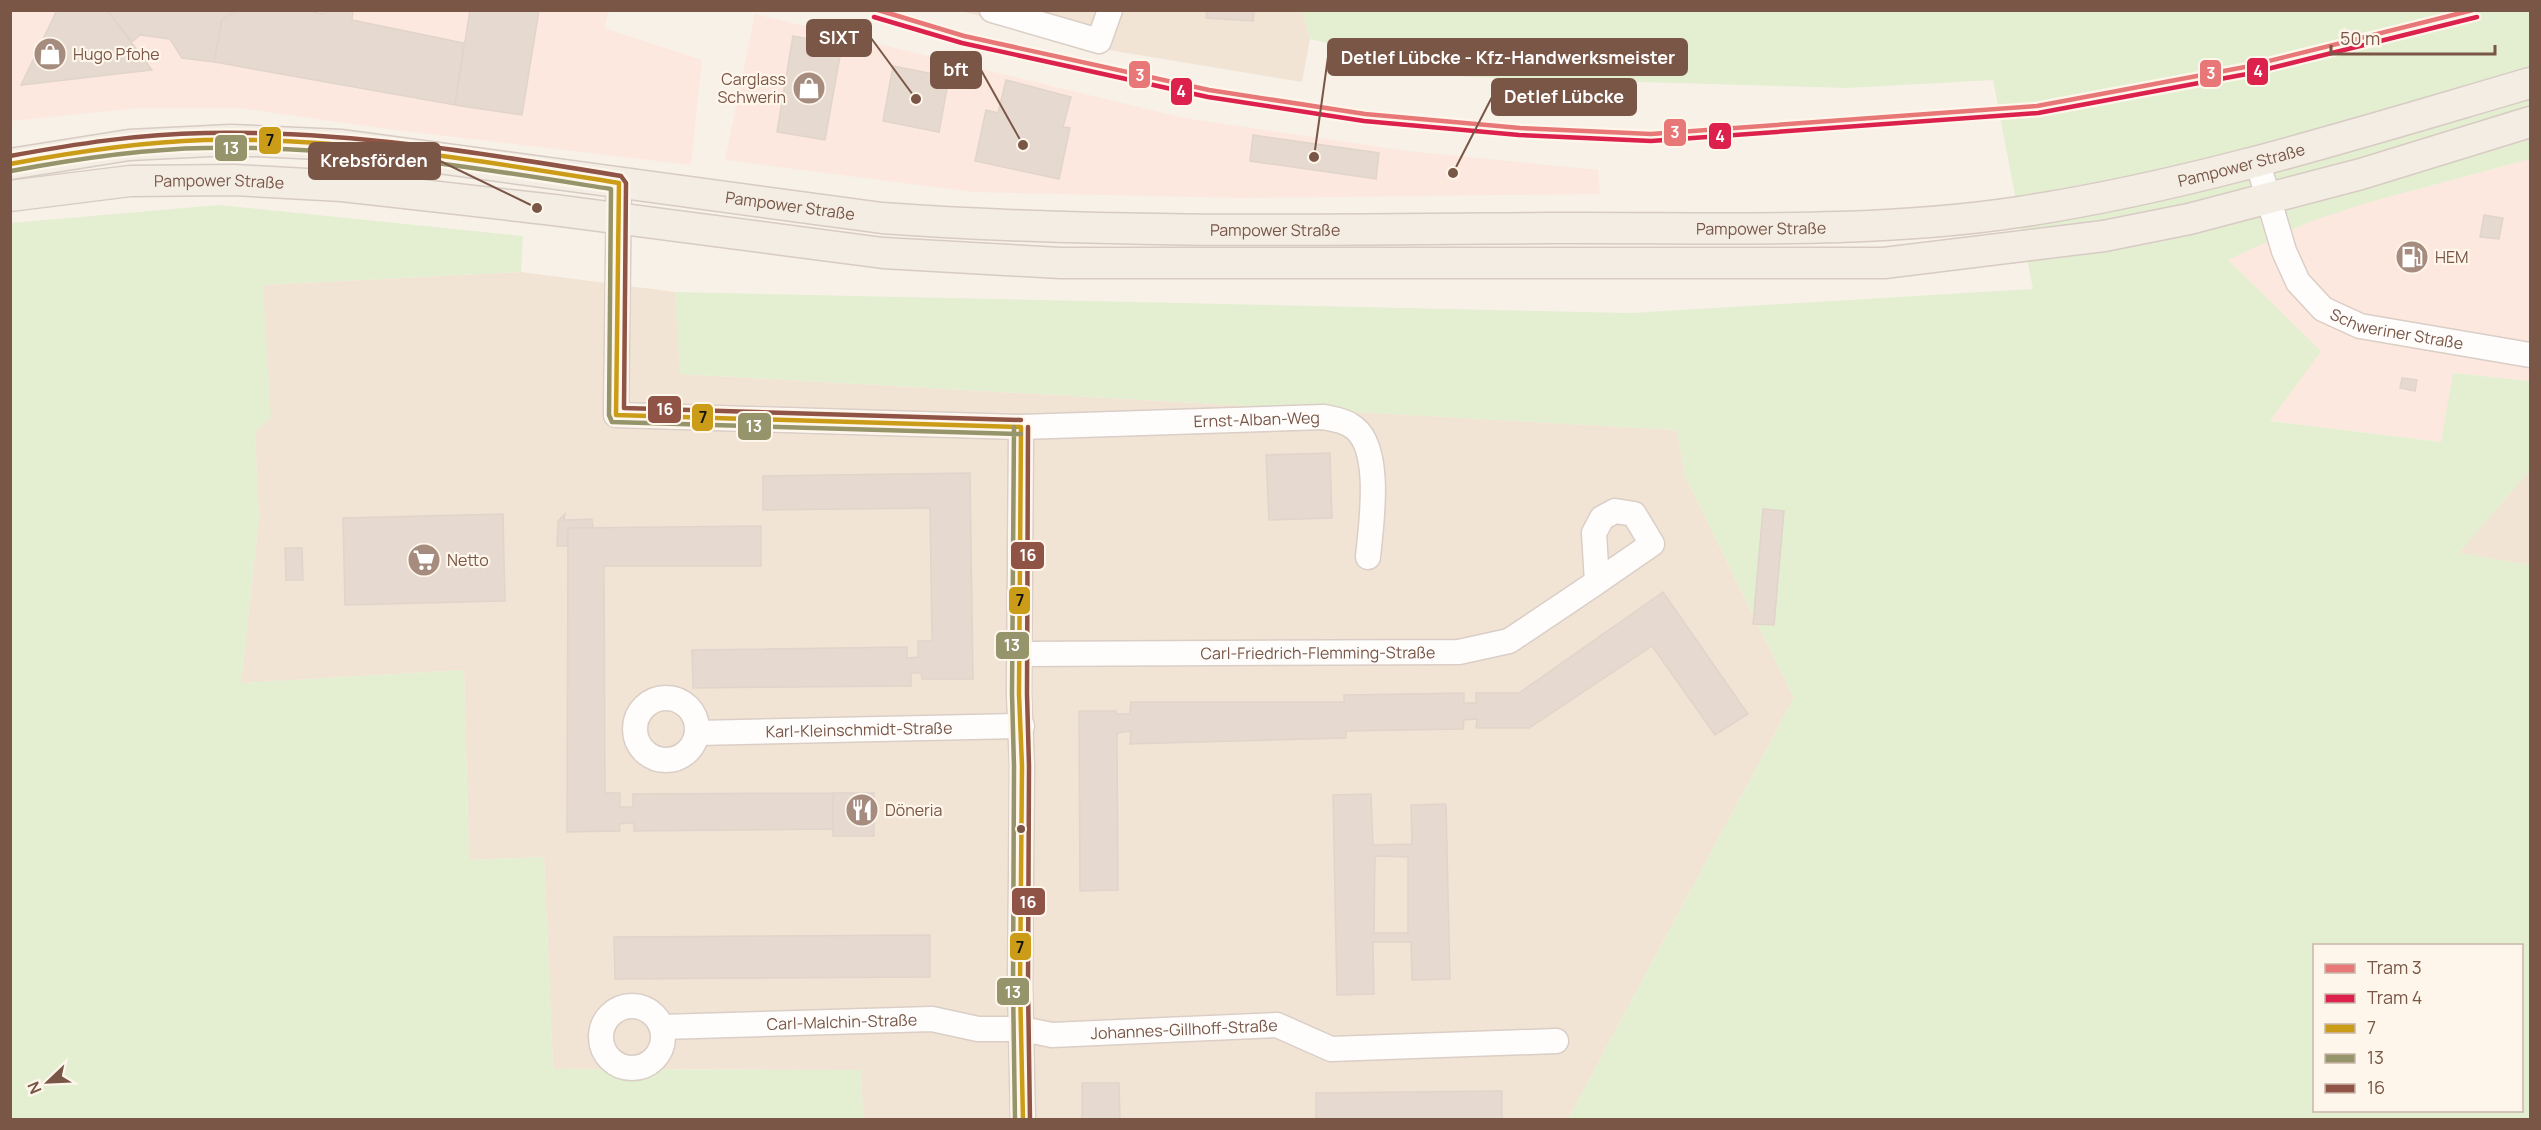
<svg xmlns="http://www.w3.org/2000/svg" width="2541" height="1130" viewBox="0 0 2541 1130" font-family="Manrope,sans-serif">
  <rect width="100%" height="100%" fill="#f8f1e8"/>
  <!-- residential -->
  <path fill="#f2e4d5" d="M 961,11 L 1303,11 L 1310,39 L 1302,82 L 1096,48 Z
    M 521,272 L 675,292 L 681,374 L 1677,430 L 1685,476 L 1794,698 L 1568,1119 L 863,1120 L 861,1070 L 553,1069 L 544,857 L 469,860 L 464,670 L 241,683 L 259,518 L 255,433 L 262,285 Z
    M 2530,470 L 2530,565 L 2458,553 Z"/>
  <!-- commercial -->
  <path fill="#fce8de" d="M 11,11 L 609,11 L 604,28 L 702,60 L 691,165 L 395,130 L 239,108 L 139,108 L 11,121 Z
    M 755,14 L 1184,118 L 1407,151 L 1598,170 L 1600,194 L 1240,198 L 973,192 L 725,160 Z
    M 2530,159 L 2530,381 L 2453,373 L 2442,442 L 2270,421 L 2268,301 L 2227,260 L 2309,222 L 2366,203 Z"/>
  <!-- green -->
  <path fill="#e4efd1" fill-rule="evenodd" d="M 1303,11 L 2530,11 L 2530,159 L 2366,203 L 2309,222 L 2228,260 L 2321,351 L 2270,421 L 2441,442 L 2453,373 L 2530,381 L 2530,470 L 2459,553 L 2530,565 L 2530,1119 L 1568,1119 L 1794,698 L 1685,476 L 1677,430 L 680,374 L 675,292 L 1631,313 L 2033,289 L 1993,80 L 1847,88 L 1467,77 L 1310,39 ZM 2314,946 L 2522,946 L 2522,1110 L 2314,1110 Z
    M 219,205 L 523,236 L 521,272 L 263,285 L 271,417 L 255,433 L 259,518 L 241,683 L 464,670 L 469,860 L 544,857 L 553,1069 L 861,1070 L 863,1119 L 11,1119 L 11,223 Z"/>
  <!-- building -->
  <path fill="#e5d9d0" stroke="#e1d4ca" stroke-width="1.5" fill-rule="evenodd" d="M 57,10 L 107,10 L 152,70 L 21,85 Z
    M 107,10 L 237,10 L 222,20 L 214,62 L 182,58 L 170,39 L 140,35 L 132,42 Z
    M 237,10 L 306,10 L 322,14 L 322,10 L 353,10 L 352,20 L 464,43 L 455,105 L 214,62 L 222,20 Z
    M 470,10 L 539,10 L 522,115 L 455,105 Z
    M 1207,10 L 1254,10 L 1253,21 L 1206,18 Z
    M 793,36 L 842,45 L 825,140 L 777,132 Z
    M 893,66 L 949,77 L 939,132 L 883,121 Z
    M 1006,80 L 1071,97 L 1063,127 L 1070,128 L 1059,179 L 975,161 L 986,110 L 998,113 Z
    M 1253,135 L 1379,153 L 1376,179 L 1250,161 Z
    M 2484,215 L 2503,218 L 2499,239 L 2480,237 Z
    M 2402,378 L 2417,380 L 2415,391 L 2400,388 Z
    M 1330,453 L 1332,518 L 1269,520 L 1266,455 Z
    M 970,473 L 973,679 L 922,679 L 921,673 L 911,673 L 911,686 L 693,688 L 692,650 L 907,647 L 907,658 L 918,657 L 918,641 L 932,641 L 930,508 L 763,510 L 763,476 Z
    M 1763,509 L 1784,511 L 1774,625 L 1753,624 Z
    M 503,514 L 505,601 L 345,605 L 343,518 Z
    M 565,514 L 564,520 L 592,519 L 593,528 L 568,528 L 567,546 L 557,546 L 558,521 Z
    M 761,526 L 761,566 L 604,566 L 605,793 L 620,793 L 620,807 L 633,807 L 633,794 L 833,793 L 833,829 L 634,831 L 634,823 L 627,823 L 619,824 L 620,831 L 567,832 L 568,528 Z
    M 285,548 L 302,548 L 303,580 L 286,580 Z
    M 1663,592 L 1748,714 L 1715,735 L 1652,646 L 1529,728 L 1476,728 L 1477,719 L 1464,720 L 1463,729 L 1346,731 L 1346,738 L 1130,744 L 1131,731 L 1117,733 L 1118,890 L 1080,891 L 1079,711 L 1116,711 L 1116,714 L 1130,714 L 1131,702 L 1344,702 L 1344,695 L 1464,693 L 1464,703 L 1476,703 L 1476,693 L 1519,693 Z
    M 833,793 L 874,793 L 874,836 L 833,836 Z
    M 1371,794 L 1373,845 L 1412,844 L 1411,805 L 1446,804 L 1450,979 L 1412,980 L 1411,942 L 1373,942 L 1374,994 L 1337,995 L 1333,795 ZM 1375,856 L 1408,857 L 1408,933 L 1374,933 Z
    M 930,935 L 930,977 L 615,979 L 614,937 Z
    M 1082,1083 L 1119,1083 L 1120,1120 L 1082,1120 Z
    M 1502,1091 L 1502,1120 L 1316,1120 L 1316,1093 Z"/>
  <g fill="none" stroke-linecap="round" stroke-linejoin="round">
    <!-- minor casing -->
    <g stroke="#dacec6" stroke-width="27">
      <g id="minor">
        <path d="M 992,10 L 1099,41 L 1110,10"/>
        <path id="s1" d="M 2257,160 L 2284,251 L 2298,282 L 2323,309 L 2360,326 L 2530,355"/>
        <path id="s2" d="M 619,183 L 616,415 L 1021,427 L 1324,417 C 1332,419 1343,420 1350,425 C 1384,443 1371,525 1368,557"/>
        <path d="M 1021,427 L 1019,694 L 1022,766 L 1020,986 L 1023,1120"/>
        <path id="s3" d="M 1020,654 L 1459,652 L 1509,641 L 1597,582 L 1594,533 L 1602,518 L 1615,511 L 1634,514 L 1652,544 L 1597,582"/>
        <circle cx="666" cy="729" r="31"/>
        <path id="s4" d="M 697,733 L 1022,726"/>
        <circle cx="632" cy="1037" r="31"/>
        <path id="s5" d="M 662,1027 L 932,1019 L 978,1029 L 1022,1029 L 1052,1035 L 1277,1025 L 1331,1049 L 1556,1041"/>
      </g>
    </g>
    <!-- major casing -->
    <g stroke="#d7cbc4" stroke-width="33">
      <g id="major">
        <path id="s6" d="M 10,164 L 129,145 L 231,140 L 342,145 L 882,218 C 1105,234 1328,230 1551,228 C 1707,227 1865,235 2019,212 C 2193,186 2362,132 2530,83"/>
        <path id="s7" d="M 10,196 L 130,181 L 234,180 L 342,186 L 554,210 L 883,253 L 1060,263 L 1884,263 L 2104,236 L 2189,219 L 2361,174 L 2530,122"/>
      </g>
    </g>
    <!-- minor -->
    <use href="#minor" stroke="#fefdfc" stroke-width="24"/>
    <!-- major -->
    <use href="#major" stroke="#f3ede4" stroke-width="30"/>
    <!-- bus-1 casing -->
    <g stroke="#fff6eb" stroke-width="9">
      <path id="bus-1" d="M 10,164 C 74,152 139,142 204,140 C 344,137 482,161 619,183
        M 619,183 L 616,415 L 1021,427
        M 1021,427 L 1019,694 L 1022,766 L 1020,986 L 1023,1120"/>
    </g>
    <!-- bus-2 casing -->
    <g stroke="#fff6eb" stroke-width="9">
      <path id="bus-2" d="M 11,171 C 75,159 140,149 205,148 C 342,145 477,168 611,189 L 609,415 L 612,422 L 1021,434
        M 1014,427 L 1012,694 L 1014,766 L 1013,986 L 1015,1120"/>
    </g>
    <!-- bus-3 casing -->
    <g stroke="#fff6eb" stroke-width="9">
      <path id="bus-3" d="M 10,156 C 75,144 139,134 205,133 C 344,130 483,153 621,176 L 626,183 L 624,408 L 1021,420
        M 1028,427 L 1027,694 L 1029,766 L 1028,986 L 1030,1120"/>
    </g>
    <!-- bus-1 -->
    <use href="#bus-1" stroke="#cb9c18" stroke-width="4.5"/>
    <!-- bus-2 -->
    <use href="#bus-2" stroke="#96946b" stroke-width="4.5"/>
    <!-- bus-3 -->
    <use href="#bus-3" stroke="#8f5445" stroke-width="4.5"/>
    <!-- tram-1 casing -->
    <g stroke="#fff6eb" stroke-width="9">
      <path id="tram-1" d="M 878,10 L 964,36 L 1209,90 L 1365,114 L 1520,128 L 1651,134 L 2037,106 L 2245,67 L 2473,10"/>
    </g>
    <!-- tram-2 casing -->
    <g stroke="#fff6eb" stroke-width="9">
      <path id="tram-2" d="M 874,17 L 962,43 L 1208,97 L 1364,121 L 1519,135 L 1651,141 L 2038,113 L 2247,74 L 2477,17"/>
    </g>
    <!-- tram-1 -->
    <use href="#tram-1" stroke="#e87878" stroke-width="4.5"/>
    <!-- tram-2 -->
    <use href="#tram-2" stroke="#db214c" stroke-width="4.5"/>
  </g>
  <!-- icons -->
  <defs>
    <g id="shop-disc" transform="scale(1.725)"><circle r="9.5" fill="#a58c7f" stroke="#fff6eb"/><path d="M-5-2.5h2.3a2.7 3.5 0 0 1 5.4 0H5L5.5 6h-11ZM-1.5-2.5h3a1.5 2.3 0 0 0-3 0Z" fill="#fff"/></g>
    <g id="fuel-disc" transform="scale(1.725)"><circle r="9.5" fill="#a58c7f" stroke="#fff6eb"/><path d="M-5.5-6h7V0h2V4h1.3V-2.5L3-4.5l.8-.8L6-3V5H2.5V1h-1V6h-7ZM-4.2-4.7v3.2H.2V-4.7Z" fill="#fff"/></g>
    <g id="supermarket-disc" transform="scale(1.725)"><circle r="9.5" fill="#a58c7f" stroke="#fff6eb"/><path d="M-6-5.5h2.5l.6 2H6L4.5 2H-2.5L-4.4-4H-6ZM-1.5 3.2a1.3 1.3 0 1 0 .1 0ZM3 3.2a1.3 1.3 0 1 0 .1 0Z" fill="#fff"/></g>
    <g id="restaurant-disc" transform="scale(1.725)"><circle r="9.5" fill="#a58c7f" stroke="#fff6eb"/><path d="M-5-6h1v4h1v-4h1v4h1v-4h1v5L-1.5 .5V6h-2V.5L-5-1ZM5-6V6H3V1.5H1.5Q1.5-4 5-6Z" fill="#fff"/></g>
  </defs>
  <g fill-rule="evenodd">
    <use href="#shop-disc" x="50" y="54"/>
    <use href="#shop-disc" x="809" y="88"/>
    <use href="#fuel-disc" x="2412" y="257"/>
    <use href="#supermarket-disc" x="424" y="560"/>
    <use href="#restaurant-disc" x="862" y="810"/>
  </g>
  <!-- markers -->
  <circle fill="#795646" stroke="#fff6eb" stroke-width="2" cx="1021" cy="829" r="5"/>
  <g text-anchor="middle" stroke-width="4.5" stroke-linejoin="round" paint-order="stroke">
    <!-- poi labels -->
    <g font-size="16" fill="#795646" stroke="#fff6eb" text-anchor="start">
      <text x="73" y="60">Hugo Pfohe</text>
      <text x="786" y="85" text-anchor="end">Carglass<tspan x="786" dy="18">Schwerin</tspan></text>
      <text x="2435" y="263">HEM</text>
      <text x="447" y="566">Netto</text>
      <text x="885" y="816">Döneria</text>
    </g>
    <!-- street labels -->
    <g font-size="16" fill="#795646" stroke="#fff6eb">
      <text dy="6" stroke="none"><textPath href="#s6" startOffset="2244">Pampower Straße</textPath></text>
      <text dy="6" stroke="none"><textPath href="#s7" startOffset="210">Pampower Straße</textPath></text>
      <text dy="6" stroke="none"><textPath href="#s6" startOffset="786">Pampower Straße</textPath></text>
      <text dy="6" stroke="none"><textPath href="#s6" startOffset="1758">Pampower Straße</textPath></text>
      <text dy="6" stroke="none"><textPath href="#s6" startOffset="1272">Pampower Straße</textPath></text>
      <text dy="6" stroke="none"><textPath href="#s1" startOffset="243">Schweriner Straße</textPath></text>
      <text dy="6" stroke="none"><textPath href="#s2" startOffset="873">Ernst-Alban-Weg</textPath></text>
      <text dy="6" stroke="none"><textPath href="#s3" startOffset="298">Carl-Friedrich-Flemming-Straße</textPath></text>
      <text dy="6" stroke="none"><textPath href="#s4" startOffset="162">Karl-Kleinschmidt-Straße</textPath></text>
      <text dy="6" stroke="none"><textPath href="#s5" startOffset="180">Carl-Malchin-Straße</textPath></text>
      <text dy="6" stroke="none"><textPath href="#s5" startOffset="524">Johannes-Gillhoff-Straße</textPath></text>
    </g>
  </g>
  <!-- callouts -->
  <path fill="none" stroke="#795646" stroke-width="2" d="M916 99L871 38M1314 157L1328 57M1023 145L981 70M1453 173L1492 97M537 208L440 161"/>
  <g fill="#795646" stroke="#fff6eb" stroke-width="2">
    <circle cx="916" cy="99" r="6"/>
    <circle cx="1314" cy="157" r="6"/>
    <circle cx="1023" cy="145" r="6"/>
    <circle cx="1453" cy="173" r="6"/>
    <circle cx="537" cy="208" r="6"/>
  </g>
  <g fill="#795646" stroke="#795646" stroke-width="2">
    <rect x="807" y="20" width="64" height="36" rx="6"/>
    <rect x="1328" y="39" width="359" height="36" rx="6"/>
    <rect x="931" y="52" width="50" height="36" rx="6"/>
    <rect x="1492" y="79" width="144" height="36" rx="6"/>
    <rect x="309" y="143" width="131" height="36" rx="6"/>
  </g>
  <g font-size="18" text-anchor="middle" font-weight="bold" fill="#fff">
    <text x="839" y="44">SIXT</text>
    <text x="1508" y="64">Detlef Lübcke - Kfz-Handwerksmeister</text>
    <text x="956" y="76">bft</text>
    <text x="1564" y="103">Detlef Lübcke</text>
    <text x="374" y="167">Krebsförden</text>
  </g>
  <g stroke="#fff6eb" stroke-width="2">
    <rect x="2246" y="57" width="23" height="29" rx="6" fill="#db214c"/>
    <rect x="2199" y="59" width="23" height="29" rx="6" fill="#e87878"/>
    <rect x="1128" y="60" width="23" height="29" rx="6" fill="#e87878"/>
    <rect x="1170" y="77" width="23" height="29" rx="6" fill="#db214c"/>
    <rect x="1663" y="118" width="24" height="29" rx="6" fill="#e87878"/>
    <rect x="1708" y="122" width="24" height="28" rx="6" fill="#db214c"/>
    <rect x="258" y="126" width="24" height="29" rx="6" fill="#cb9c18"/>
    <rect x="214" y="134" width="34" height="28" rx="6" fill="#96946b"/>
    <rect x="647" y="395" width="35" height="29" rx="6" fill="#8f5445"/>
    <rect x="691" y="403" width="23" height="29" rx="6" fill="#cb9c18"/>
    <rect x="737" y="412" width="35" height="29" rx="6" fill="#96946b"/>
    <rect x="1010" y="541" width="35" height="29" rx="6" fill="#8f5445"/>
    <rect x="1008" y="586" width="23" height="29" rx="6" fill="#cb9c18"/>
    <rect x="995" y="631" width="35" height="29" rx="6" fill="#96946b"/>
    <rect x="1011" y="887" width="35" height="29" rx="6" fill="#8f5445"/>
    <rect x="1009" y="932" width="23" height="29" rx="6" fill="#cb9c18"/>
    <rect x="996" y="977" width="34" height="29" rx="6" fill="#96946b"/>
  </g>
  <g font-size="16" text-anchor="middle" font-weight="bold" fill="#fff">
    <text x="2258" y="77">4</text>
    <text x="2211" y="79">3</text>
    <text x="1140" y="81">3</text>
    <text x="1181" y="97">4</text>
    <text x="1675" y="138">3</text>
    <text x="1720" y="142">4</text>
    <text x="231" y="154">13</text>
    <text x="665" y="415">16</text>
    <text x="754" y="432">13</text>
    <text x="1028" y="561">16</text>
    <text x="1012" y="651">13</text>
    <text x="1028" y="908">16</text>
    <text x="1013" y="998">13</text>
  </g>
  <g font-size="16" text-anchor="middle" font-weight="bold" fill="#111">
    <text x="270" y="146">7</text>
    <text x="703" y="423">7</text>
    <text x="1020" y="606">7</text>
    <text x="1020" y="953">7</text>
  </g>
  <!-- border -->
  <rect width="2541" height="1130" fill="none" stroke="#795646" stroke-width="24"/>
  <!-- legend -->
  <rect x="2313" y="944" width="210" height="168" fill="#fff6eb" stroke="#c9b6a9" stroke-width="1.5"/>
  <rect x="2325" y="964" width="30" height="9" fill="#e87878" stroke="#c9b6a9" stroke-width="1.5"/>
  <text x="2367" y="974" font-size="18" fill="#795646">Tram 3</text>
  <rect x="2325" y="994" width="30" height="9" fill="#db214c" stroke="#c9b6a9" stroke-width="1.5"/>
  <text x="2367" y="1004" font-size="18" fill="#795646">Tram 4</text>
  <rect x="2325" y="1024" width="30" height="9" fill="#cb9c18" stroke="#c9b6a9" stroke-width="1.5"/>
  <text x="2367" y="1034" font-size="18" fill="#795646">7</text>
  <rect x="2325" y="1054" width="30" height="9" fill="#96946b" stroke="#c9b6a9" stroke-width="1.5"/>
  <text x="2367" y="1064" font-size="18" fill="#795646">13</text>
  <rect x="2325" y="1084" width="30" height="9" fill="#8f5445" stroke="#c9b6a9" stroke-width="1.5"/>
  <text x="2367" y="1094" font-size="18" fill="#795646">16</text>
  <!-- north arrow -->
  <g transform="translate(48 1082) rotate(247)" stroke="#fff6eb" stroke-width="4.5" paint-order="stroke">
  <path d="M0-4.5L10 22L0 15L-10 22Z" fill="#795646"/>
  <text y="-9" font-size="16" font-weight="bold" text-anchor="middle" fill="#795646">N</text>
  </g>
  <!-- scale -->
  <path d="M2331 45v9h164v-9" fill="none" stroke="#795646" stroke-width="3"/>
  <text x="2340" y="45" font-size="18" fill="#795646" stroke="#fff6eb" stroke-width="4.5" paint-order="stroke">50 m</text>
</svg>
